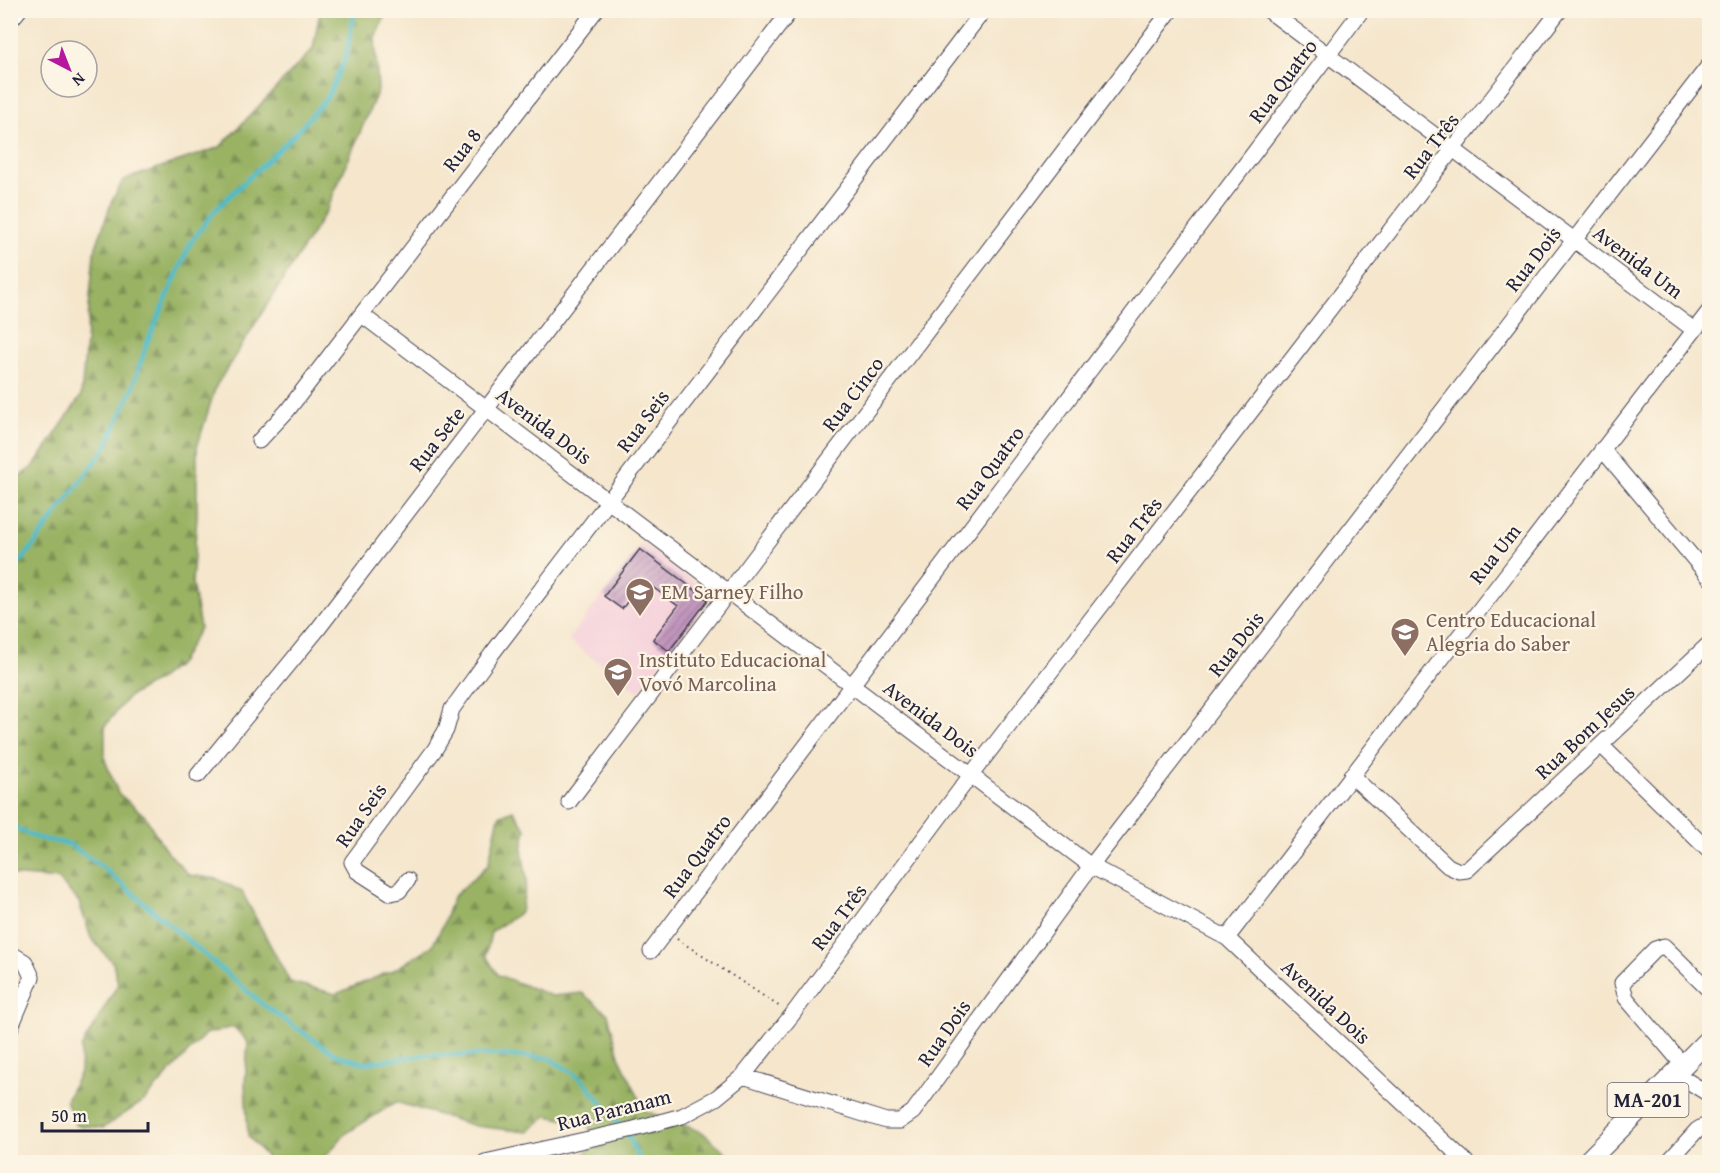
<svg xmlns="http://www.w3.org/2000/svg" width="1720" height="1173" viewBox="0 0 1720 1173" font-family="'Gentium Book Plus',serif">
  <defs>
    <pattern id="forest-firs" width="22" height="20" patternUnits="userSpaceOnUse" patternTransform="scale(1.5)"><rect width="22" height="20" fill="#99b264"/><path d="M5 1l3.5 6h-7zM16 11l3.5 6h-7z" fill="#7c9054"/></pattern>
    <pattern id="building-hatch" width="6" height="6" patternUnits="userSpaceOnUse" patternTransform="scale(1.5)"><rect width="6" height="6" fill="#c296be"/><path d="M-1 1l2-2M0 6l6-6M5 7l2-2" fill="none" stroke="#9d7a9c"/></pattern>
  </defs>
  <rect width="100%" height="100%" fill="#fcf5e5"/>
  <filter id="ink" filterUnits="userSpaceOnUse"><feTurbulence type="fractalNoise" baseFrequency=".0167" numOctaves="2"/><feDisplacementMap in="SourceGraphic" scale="12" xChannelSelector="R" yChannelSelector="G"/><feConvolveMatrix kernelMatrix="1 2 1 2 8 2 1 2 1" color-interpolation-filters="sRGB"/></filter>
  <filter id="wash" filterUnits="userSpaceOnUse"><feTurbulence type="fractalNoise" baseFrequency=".008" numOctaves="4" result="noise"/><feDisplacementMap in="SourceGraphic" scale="24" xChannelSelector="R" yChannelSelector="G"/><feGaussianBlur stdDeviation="1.35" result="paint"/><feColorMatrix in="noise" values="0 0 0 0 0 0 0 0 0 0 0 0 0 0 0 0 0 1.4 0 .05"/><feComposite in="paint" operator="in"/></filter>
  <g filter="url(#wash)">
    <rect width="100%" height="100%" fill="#f5e6cc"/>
    <!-- built -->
    <path fill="#f5cfda" d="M 642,543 L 711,595 L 639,692 L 568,640 Z"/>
    <!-- forest -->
    <path fill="url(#forest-firs)" stroke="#5e6a50" stroke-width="1.5" d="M 320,11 L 388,11 L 375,37 L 378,90 L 327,210 L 216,386 L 197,447 L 197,517 L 192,583 L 200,628 L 180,663 L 158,680 L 128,697 L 105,726 L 105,760 L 118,793 L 145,816 L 164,848 L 189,875 L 218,879 L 242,892 L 290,982 L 336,994 L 394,970 L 432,946 L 443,925 L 453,897 L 488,865 L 499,816 L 513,810 L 526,829 L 522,850 L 527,880 L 521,912 L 491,932 L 486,956 L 498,975 L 552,996 L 582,993 L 608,1014 L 619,1056 L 645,1111 L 702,1132 L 737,1162 L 563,1162 L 578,1160 L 597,1143 L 587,1124 L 547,1116 L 527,1132 L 475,1126 L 396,1102 L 345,1134 L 323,1159 L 270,1161 L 248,1136 L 245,1084 L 248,1042 L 234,1027 L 205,1034 L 144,1101 L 103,1128 L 76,1125 L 66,1100 L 80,1072 L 81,1048 L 118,984 L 113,963 L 91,938 L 79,902 L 58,879 L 11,875 L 10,483 L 34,466 L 81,396 L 94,253 L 111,203 L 123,180 L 220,147 L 313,49 Z"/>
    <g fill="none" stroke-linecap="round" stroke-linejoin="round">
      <!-- stream -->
      <path stroke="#4ebbc7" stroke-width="4.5" d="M 10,570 L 24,558 L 106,447 L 132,390 L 147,343 L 191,242 L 217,208 L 295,134 L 328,96 L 345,59 L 355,10
        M 10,825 L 37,838 L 69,844 L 102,867 L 266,1007 L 336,1055 L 365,1063 L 425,1055 L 496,1055 L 549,1058 L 581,1078 L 623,1128
        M 628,1135 L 640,1162"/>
    </g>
    <g id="blocks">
      <!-- building -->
      <path fill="url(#building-hatch)" d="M 640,549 L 708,600 L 669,651 L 653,639 L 678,606 L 643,580 L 622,609 L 604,596 Z"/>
    </g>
  </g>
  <g filter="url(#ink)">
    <use href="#blocks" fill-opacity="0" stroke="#423f51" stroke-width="1.5"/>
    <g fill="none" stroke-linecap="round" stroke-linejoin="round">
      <!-- minor casing -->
      <g stroke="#423f51" stroke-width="17">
        <path id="minor" d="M 1268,10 L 1694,330
          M 10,21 L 19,10
          M 362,315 L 1091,866 L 1227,938 L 1466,1162
          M 259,441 L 287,411 L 596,10
          M 1602,449 L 1710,578
          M 1602,746 L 1710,852
          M 198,775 L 318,629 L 791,10
          M 1351,775 L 1448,866 L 1459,871 L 1467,870 L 1710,643
          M 569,802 L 1171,10
          M 408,880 L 399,891 L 391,893 L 357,871 L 352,862 L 435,749 L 446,730 L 452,709 L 491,655 L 984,10
          M 1227,938 L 1710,310
          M 651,951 L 1362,10
          M 10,953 L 25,962 L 32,977 L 10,1029
          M 1683,1065 L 1626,998 L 1622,983 L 1655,949 L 1664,946 L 1710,991
          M 1675,1073 L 1710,1095
          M 743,1076 L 886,1121 L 900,1121 L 913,1112 L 1091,866 L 1710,64
          M 485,1162 L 634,1129 L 682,1116 L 716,1098 L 743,1076 L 792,1015 L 971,775 L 1560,10
          M 1668,1162 L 1697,1130 L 1702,1127 L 1710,1129"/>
      </g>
      <!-- major casing -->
      <g stroke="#423f51" stroke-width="22">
        <path id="major" d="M 1587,1162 L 1710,1038"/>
      </g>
      <!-- path -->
      <path stroke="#423f51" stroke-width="2" stroke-dasharray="1.5 4.5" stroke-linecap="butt" d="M 677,939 L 780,1007"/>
      <!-- minor -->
      <use href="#minor" stroke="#fff" stroke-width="15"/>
      <!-- major -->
      <use href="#major" stroke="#fff" stroke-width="20"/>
    </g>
  </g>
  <!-- icons -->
  <defs>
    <g id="school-pin" transform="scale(1.5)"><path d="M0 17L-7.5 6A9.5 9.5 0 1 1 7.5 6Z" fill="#8d6e63" stroke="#fcf5e5"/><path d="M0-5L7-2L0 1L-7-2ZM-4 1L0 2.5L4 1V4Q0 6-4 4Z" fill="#fff"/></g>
  </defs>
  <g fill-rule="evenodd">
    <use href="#school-pin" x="640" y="592"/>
    <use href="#school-pin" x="1405" y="632"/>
    <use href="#school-pin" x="618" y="672"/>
  </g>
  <g text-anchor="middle" stroke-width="4.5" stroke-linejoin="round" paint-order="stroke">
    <!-- shield labels -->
    <rect fill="#fcf5e5" stroke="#63616e" stroke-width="1.5" x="1607.5" y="1083" width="81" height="34" rx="4.5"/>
    <g font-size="20" font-weight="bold" fill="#22223b">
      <text x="1648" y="1107">MA-201</text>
    </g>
    <!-- street labels -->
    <g font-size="21" fill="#22223b" stroke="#fcf5e5">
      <text transform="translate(1283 81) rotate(-53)" y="7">Rua Quatro</text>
      <text transform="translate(1431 146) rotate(-52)" y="7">Rua Três</text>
      <text transform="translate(462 150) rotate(-52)" y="7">Rua 8</text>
      <text transform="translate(1533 259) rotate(-52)" y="7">Rua Dois</text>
      <text transform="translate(1638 262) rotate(37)" y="7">Avenida Um</text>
      <text transform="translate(853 394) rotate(-53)" y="7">Rua Cinco</text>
      <text transform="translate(643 421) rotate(-53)" y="7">Rua Seis</text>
      <text transform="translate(544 426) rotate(37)" y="7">Avenida Dois</text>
      <text transform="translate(437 439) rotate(-52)" y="7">Rua Sete</text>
      <text transform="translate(990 468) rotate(-53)" y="7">Rua Quatro</text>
      <text transform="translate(1134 530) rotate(-52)" y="7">Rua Três</text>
      <text transform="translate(1495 554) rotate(-52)" y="7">Rua Um</text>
      <text transform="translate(1236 644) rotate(-52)" y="7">Rua Dois</text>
      <text transform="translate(931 719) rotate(37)" y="7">Avenida Dois</text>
      <text transform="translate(1585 732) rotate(-43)" y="7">Rua Bom Jesus</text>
      <text transform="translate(361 815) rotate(-55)" y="7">Rua Seis</text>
      <text transform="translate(697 856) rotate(-53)" y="7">Rua Quatro</text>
      <text transform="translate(839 917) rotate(-53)" y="7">Rua Três</text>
      <text transform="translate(1326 1002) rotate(43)" y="7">Avenida Dois</text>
      <text transform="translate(944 1033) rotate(-55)" y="7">Rua Dois</text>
      <text transform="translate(614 1110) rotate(-14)" y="7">Rua Paranam</text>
    </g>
    <!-- education labels -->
    <g font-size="21" fill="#785e54" stroke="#fcf5e5" text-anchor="start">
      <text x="661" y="599">EM Sarney Filho</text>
      <text x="1426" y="627">Centro Educacional<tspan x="1426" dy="24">Alegria do Saber</tspan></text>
      <text x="639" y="667">Instituto Educacional<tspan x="639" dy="24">Vovó Marcolina</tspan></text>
    </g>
  </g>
  <!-- margin -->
  <rect width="1720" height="1173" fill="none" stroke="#fcf5e5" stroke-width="36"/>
  <!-- north arrow -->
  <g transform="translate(69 69) rotate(138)"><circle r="28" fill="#fcf5e5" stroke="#a5a1a1" stroke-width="1.5"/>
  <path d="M0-4.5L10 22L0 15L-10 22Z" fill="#b5179e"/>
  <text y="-9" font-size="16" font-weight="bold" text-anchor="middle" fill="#22223b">N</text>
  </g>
  <!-- scale -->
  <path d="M42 1122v9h106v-9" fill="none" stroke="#22223b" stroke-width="3"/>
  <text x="51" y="1122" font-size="18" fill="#22223b" stroke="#fcf5e5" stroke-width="4.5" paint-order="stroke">50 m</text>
</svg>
